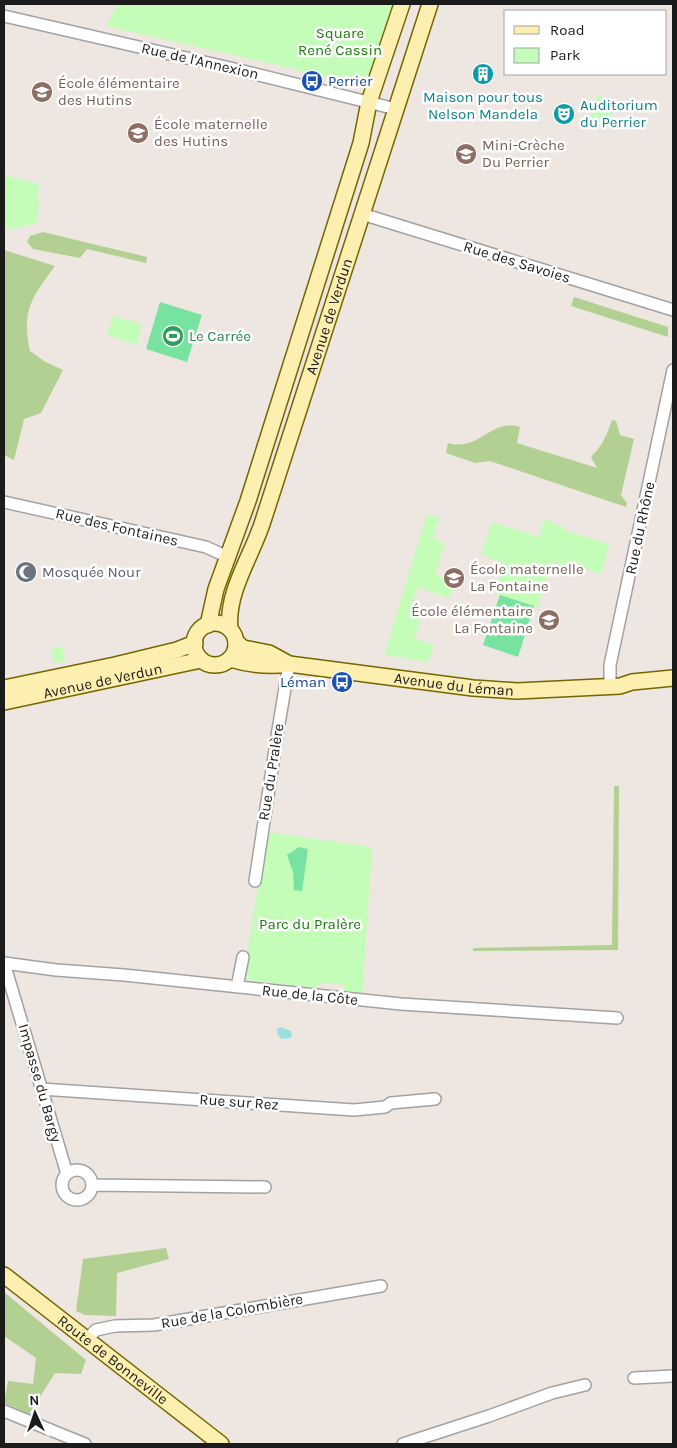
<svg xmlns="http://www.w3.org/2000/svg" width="677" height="1448" viewBox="0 0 677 1448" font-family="Karla,sans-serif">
  <rect width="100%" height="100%" fill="#eee6e0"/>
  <!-- forest -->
  <path fill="#b2d092" d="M 43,232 L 147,257 L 146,263 L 87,249 L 80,258 L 33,249 L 27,242 L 30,236 Z
    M 4,250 L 55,266 C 32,297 21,311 30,351 L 44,361 L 63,370 L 41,413 L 24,419 L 14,460 L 4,455 Z
    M 574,297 L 668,327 L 668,337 L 571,306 Z
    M 612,420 L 616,421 L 620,435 L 634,439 L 621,495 L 627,503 L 626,507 L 490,461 L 475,463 L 446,453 L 448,443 C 480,452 490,418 520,427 L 517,443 L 597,468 L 591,457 C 602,446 607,435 612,420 Z
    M 614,786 L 619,786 L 618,950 L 473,951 L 473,948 L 612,945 Z
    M 166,1248 L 169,1259 L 117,1273 L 116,1316 L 85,1315 L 76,1311 L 83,1259 Z
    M 4,1292 L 86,1360 L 81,1374 L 55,1373 L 29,1414 L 4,1403 L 8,1381 L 33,1384 L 36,1358 L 4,1336 Z"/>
  <!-- park -->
  <path fill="#c3fdb8" d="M 118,4 L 393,4 L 369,74 L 360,79 L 348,81 L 106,26 Z
    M 597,95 L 616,101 L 609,123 L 590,117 Z
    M 4,175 L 39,184 L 37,198 L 39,204 L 37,221 L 33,224 L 12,229 L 4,227 Z
    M 113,316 L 141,324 L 137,345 L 107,335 Z
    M 427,514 L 439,518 L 433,539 L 445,543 L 435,575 L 455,581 L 449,598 L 418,587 L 412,602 L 425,607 L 414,639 L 434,645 L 428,662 L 384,655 Z
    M 544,520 L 563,527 L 563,530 L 609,544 L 601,574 L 585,569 L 584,572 L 552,562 L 537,608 L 495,593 L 505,563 L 481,555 L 492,522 L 539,537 Z
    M 62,646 L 65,661 L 54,663 L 51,648 Z
    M 267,832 L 372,847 L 362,995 L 344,993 L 344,985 L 323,982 L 315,988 L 243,979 Z"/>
  <!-- pitch -->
  <path fill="#78e3a1" d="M 160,302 L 202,315 L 187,362 L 146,349 Z
    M 500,595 L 534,606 L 518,657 L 483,645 Z
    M 299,847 L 308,849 L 302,891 L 294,890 L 293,872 L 287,855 Z"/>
  <!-- water -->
  <path fill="#9ddfdf" d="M 280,1027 L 291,1031 L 292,1037 L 286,1039 L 280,1038 L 277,1033 L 277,1029 Z"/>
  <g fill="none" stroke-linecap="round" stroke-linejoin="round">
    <!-- street casing -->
    <g stroke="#a2a2a2" stroke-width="14">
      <path id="street" d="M 4,16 L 239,70 L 396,109
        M 362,214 L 673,310
        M 4,502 L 206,547 L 228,557
        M 610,687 L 610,665 L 673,370
        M 255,881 L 278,730 L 289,664
        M 4,963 L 56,970 L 124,975 L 401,1004 L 617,1018
        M 4,963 L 67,1174
        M 237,987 L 243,957
        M 41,1089 L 354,1110 L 385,1107 L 391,1103 L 435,1099
        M62 1185a15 15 0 1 1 30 0a15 15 0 1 1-30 0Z
        M 93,1185 L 265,1187
        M 86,1340 L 96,1330 L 115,1326 L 154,1325 L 381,1286
        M 634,1378 L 673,1376
        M 4,1411 L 85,1444
        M 403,1444 L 489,1416 L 552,1393 L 585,1385"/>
    </g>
    <!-- secondary casing -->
    <g stroke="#756600" stroke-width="18">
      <g id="secondary">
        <circle cx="215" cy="644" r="21"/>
        <path d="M 208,625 L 216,589 L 248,501 L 361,143 L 369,102 L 402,4"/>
        <path id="s1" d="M 230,629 C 226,593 251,557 262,524 L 430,4"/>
        <path d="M 236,642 L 243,648 L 269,653 L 289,664"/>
        <path id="s2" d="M 230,659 C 250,665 269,667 289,664 L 473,688 L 517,691 L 620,686 L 632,682 L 673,678"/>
        <path d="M 4,688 L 115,665 L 177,650 L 195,643"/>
        <path id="s3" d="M 4,702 L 201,660"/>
        <path id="s4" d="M 4,1275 L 221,1444"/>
      </g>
    </g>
    <!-- street -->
    <use href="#street" stroke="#fff" stroke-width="11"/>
    <!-- secondary -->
    <use href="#secondary" stroke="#fdefaf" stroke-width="15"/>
  </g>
  <!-- icons -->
  <defs>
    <g id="building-disc" transform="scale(1.125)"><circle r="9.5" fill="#0f9aa8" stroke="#fff"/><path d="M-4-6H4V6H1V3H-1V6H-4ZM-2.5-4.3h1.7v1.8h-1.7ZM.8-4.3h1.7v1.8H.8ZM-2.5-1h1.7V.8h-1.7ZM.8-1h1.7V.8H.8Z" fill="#fff"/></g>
    <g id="bus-disc" transform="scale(1.125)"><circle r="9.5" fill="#1a4fb4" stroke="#fff"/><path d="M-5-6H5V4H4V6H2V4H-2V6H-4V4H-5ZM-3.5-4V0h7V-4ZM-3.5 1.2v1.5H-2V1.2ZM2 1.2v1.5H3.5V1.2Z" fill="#fff"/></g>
    <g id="school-disc" transform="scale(1.125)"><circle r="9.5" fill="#8d6e63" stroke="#fff"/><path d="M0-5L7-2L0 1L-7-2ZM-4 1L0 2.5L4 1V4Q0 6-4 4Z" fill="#fff"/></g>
    <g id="theatre-disc" transform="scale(1.125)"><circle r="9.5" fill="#0f9aa8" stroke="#fff"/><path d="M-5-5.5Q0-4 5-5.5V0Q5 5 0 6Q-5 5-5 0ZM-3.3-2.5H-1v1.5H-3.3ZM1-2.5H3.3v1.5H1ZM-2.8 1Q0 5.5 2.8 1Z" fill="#fff"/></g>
    <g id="stadium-disc" transform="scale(1.125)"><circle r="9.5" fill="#2e9e5b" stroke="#fff"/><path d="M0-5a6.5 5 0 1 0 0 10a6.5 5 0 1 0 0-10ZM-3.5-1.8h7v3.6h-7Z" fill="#fff"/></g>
    <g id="mosque-disc" transform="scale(1.125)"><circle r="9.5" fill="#6b7280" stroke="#fff"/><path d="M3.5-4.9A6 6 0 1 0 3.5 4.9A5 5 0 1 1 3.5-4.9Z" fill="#fff"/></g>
  </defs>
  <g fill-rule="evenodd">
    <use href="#building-disc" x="483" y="74"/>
    <use href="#bus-disc" x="312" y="81"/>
    <use href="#school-disc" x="42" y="92"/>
    <use href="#theatre-disc" x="564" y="114"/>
    <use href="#school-disc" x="138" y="133"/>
    <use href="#school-disc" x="466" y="154"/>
    <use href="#stadium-disc" x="173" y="336"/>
    <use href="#mosque-disc" x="26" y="572"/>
    <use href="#school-disc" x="454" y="578"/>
    <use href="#school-disc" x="549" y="620"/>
    <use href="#bus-disc" x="342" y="682"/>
  </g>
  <g text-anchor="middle" stroke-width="5" stroke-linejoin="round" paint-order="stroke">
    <!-- park labels -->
    <g font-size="15" fill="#167e04" stroke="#fff">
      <text x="340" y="38">Square<tspan x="340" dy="17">René Cassin</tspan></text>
      <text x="310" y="929">Parc du Pralère</text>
    </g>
    <!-- street labels -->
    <g font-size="15" fill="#1b1b1b" stroke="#fff">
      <text transform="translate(200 61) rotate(13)" y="5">Rue de l'Annexion</text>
      <text transform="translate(517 262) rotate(17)" y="5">Rue des Savoies</text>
      <text dy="5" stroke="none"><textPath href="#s1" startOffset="329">Avenue de Verdun</textPath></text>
      <text transform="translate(117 527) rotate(13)" y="5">Rue des Fontaines</text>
      <text transform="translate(640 528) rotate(-78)" y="5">Rue du Rhône</text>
      <text dy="5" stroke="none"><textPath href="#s3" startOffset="101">Avenue de Verdun</textPath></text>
      <text dy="5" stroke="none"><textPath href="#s2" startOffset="226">Avenue du Léman</textPath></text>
      <text transform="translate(271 772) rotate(-81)" y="5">Rue du Pralère</text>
      <text transform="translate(310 995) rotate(6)" y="5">Rue de la Côte</text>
      <text transform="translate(40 1083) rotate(74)" y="5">Impasse du Bargy</text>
      <text transform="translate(239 1102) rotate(4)" y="5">Rue sur Rez</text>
      <text transform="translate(232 1311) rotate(-10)" y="5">Rue de la Colombière</text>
      <text dy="5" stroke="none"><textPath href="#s4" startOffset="138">Route de Bonneville</textPath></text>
    </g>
    <!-- transit labels -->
    <g font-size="15" fill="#164399" stroke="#fff" text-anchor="start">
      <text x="328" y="86">Perrier</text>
      <text x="326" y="687" text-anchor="end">Léman</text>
    </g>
    <!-- education labels -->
    <g font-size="15" fill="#785e54" stroke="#fff" text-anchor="start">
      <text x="58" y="88">École élémentaire<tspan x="58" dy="17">des Hutins</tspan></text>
      <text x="154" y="129">École maternelle<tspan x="154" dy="17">des Hutins</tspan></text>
      <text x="482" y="150">Mini-Crèche<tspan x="482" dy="17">Du Perrier</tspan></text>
      <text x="470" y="574">École maternelle<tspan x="470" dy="17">La Fontaine</tspan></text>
      <text x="533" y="616" text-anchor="end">École élémentaire<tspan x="533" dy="17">La Fontaine</tspan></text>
    </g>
    <!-- culture labels -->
    <g font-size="15" fill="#0d838f" stroke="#fff">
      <text x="483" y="102">Maison pour tous<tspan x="483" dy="17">Nelson Mandela</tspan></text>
      <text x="580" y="110" text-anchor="start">Auditorium<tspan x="580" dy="17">du Perrier</tspan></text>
    </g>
    <!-- leisure labels -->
    <g font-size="15" fill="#27864d" stroke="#fff" text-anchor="start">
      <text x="189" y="341">Le Carrée</text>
    </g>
    <!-- worship labels -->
    <g font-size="15" fill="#5b616d" stroke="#fff" text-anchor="start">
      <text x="42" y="577">Mosquée Nour</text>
    </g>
  </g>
  <!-- border -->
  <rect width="677" height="1448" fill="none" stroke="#1b1b1b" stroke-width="10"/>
  <!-- legend -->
  <rect x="504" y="10" width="162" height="65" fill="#ffffff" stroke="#a4a4a4"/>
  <rect x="514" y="26" width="25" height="8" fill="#fdefaf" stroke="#a4a4a4"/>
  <text x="550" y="35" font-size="15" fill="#1b1b1b">Road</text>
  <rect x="514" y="48" width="25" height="15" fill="#c3fdb8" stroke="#a4a4a4"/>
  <text x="550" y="60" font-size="15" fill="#1b1b1b">Park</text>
  <!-- north arrow -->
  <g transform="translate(35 1413) rotate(357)" stroke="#ffffff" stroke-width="4" paint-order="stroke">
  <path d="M0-4L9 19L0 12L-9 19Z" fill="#1b1b1b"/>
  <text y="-8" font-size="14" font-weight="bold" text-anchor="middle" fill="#1b1b1b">N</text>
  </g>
</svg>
